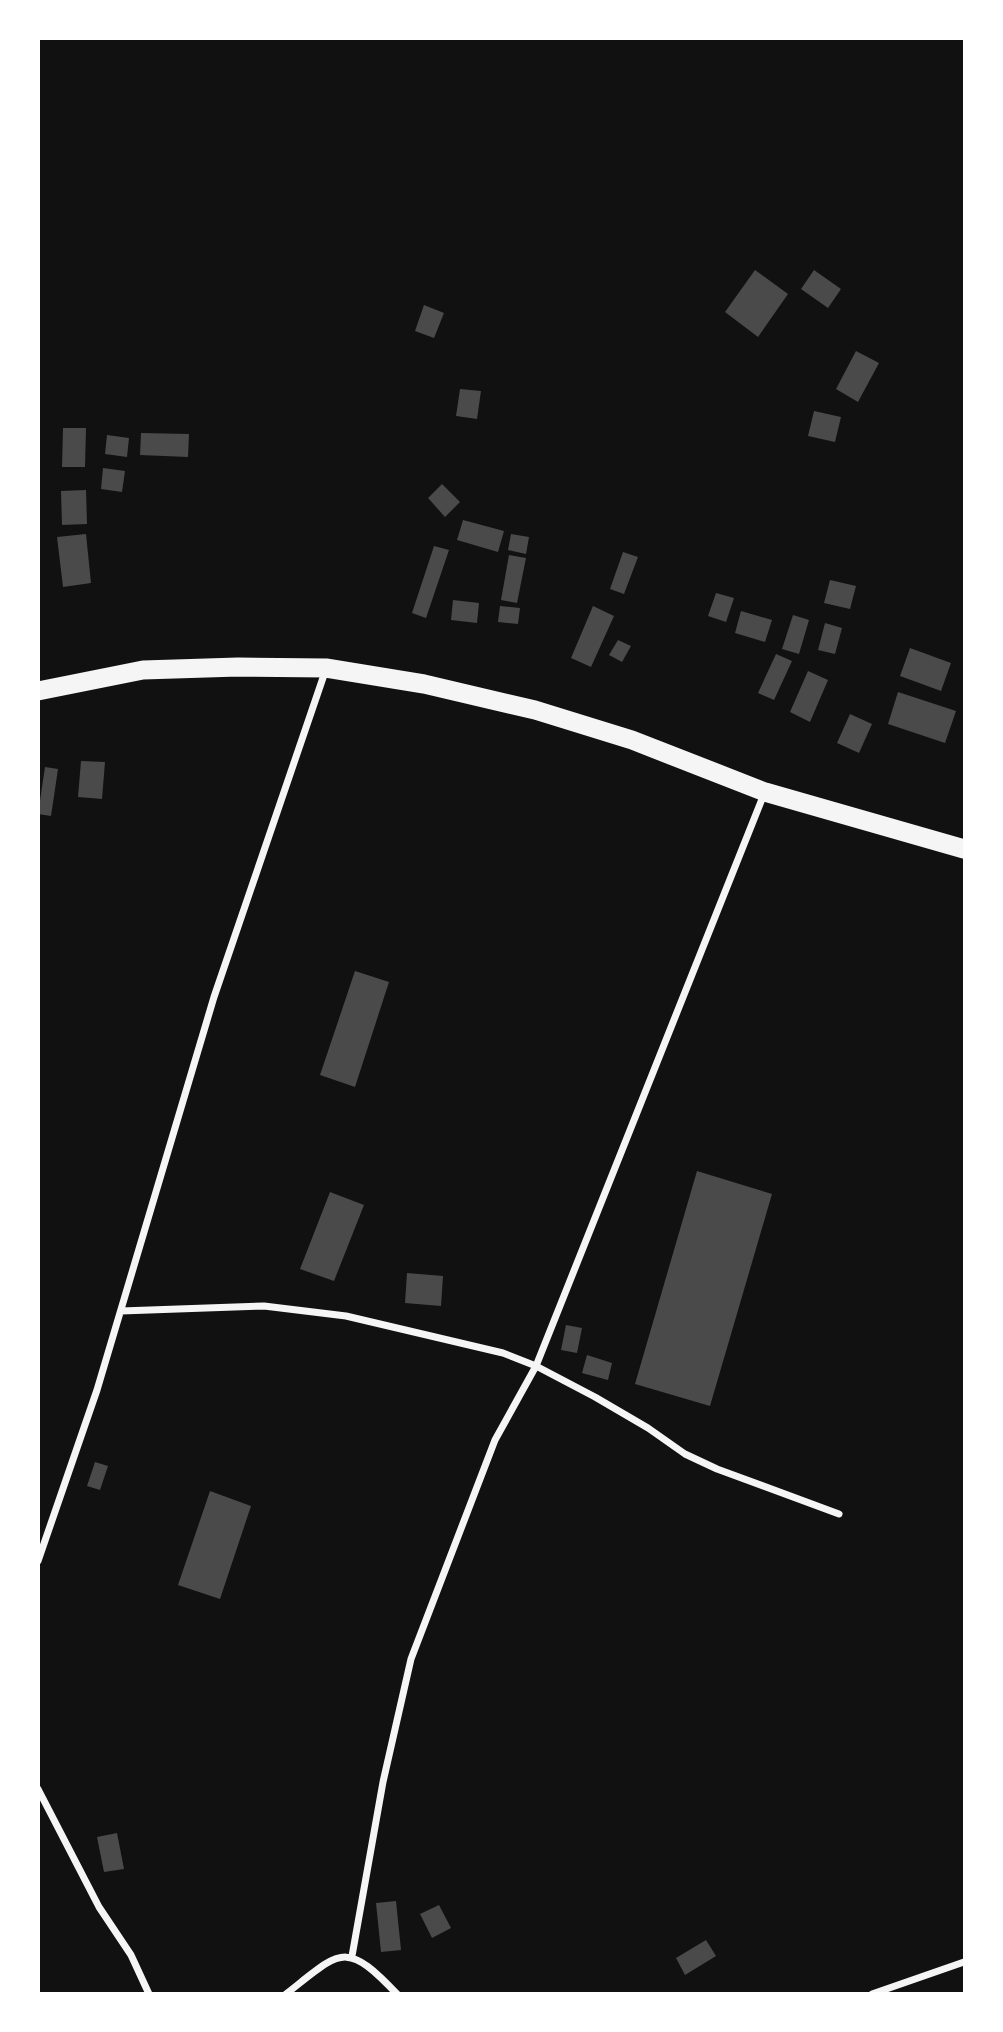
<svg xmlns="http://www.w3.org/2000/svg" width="1003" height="2032" viewBox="0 0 1003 2032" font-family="Rubik,sans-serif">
  <rect width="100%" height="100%" fill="#111"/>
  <!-- building -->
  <path fill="#4a4a4a" d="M 755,270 L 788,294 L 758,337 L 725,312 Z
    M 814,270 L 841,289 L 828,308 L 801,289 Z
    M 424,305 L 444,313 L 434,338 L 415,331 Z
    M 856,351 L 879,363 L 858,402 L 836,389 Z
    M 460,389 L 481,391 L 477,419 L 456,416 Z
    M 814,411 L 841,417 L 835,442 L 808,436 Z
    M 63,428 L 86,428 L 85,467 L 62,467 Z
    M 141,433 L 189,434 L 188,457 L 140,455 Z
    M 107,435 L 129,438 L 127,457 L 105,454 Z
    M 103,468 L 125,471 L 122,492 L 101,489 Z
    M 442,484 L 460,502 L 445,517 L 428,498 Z
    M 86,490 L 87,524 L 62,525 L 61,491 Z
    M 463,520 L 504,531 L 498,552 L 457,540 Z
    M 86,534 L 91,583 L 63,587 L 57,537 Z
    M 511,534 L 529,537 L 526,554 L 508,550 Z
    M 434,546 L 449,550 L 426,618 L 412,613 Z
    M 623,552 L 638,557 L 624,594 L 610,589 Z
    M 509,555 L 526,558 L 517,603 L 501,600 Z
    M 830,580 L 856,586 L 850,609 L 824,603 Z
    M 716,593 L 734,598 L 726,622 L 708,616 Z
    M 453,600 L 479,603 L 477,623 L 451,620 Z
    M 500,606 L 520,608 L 518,624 L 498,622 Z
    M 593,606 L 614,616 L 591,667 L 571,658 Z
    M 741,611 L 772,620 L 765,642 L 735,633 Z
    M 793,615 L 809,620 L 799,654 L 782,649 Z
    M 825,623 L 842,628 L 835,654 L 818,650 Z
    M 618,640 L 631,646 L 622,662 L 609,655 Z
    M 910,648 L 951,663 L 941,691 L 900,676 Z
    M 776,654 L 792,661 L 774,700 L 758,693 Z
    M 808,671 L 828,680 L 810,722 L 790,712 Z
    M 898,692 L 956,711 L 945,743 L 888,724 Z
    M 850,714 L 872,724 L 859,753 L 837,743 Z
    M 81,761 L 105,762 L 102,799 L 78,797 Z
    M 45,767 L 58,769 L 51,816 L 38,814 Z
    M 355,971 L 389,982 L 355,1087 L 320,1075 Z
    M 697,1171 L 772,1194 L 710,1406 L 635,1384 Z
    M 330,1192 L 364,1205 L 334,1281 L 300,1269 Z
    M 407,1273 L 443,1276 L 441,1306 L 405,1303 Z
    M 566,1325 L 582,1328 L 577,1353 L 561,1350 Z
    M 587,1355 L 612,1363 L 608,1380 L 582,1373 Z
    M 95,1462 L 108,1466 L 100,1490 L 87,1486 Z
    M 210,1491 L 251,1506 L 220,1599 L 178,1585 Z
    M 117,1833 L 124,1869 L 104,1872 L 97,1837 Z
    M 396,1901 L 401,1950 L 381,1952 L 376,1903 Z
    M 439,1905 L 451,1928 L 432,1938 L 420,1914 Z
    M 706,1940 L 716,1956 L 685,1975 L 676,1958 Z"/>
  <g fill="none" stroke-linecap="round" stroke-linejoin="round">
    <!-- minor -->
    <path stroke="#f5f5f5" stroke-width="7" d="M 121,1311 L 264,1306 L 346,1316 L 503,1353 L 536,1366 L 595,1397 L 648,1428 L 685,1454 L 717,1469 L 839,1514
      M 38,1561 L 97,1390 L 214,997 L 326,669
      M 38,1789 L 99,1907 L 131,1955 L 149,1994
      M 352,1956 L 383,1782 L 411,1659 L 495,1440 L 536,1366 L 764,794
      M 286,1994 C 341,1951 345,1939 397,1994
      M 872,1994 L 964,1962"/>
    <!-- trunk -->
    <path stroke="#f5f5f5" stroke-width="19" d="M 38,691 L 143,670 L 238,667 L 326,668 L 424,684 L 535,710 L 632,740 L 765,792 L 964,849"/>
  </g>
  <!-- border -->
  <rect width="1003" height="2032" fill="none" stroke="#ffffff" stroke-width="80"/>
</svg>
